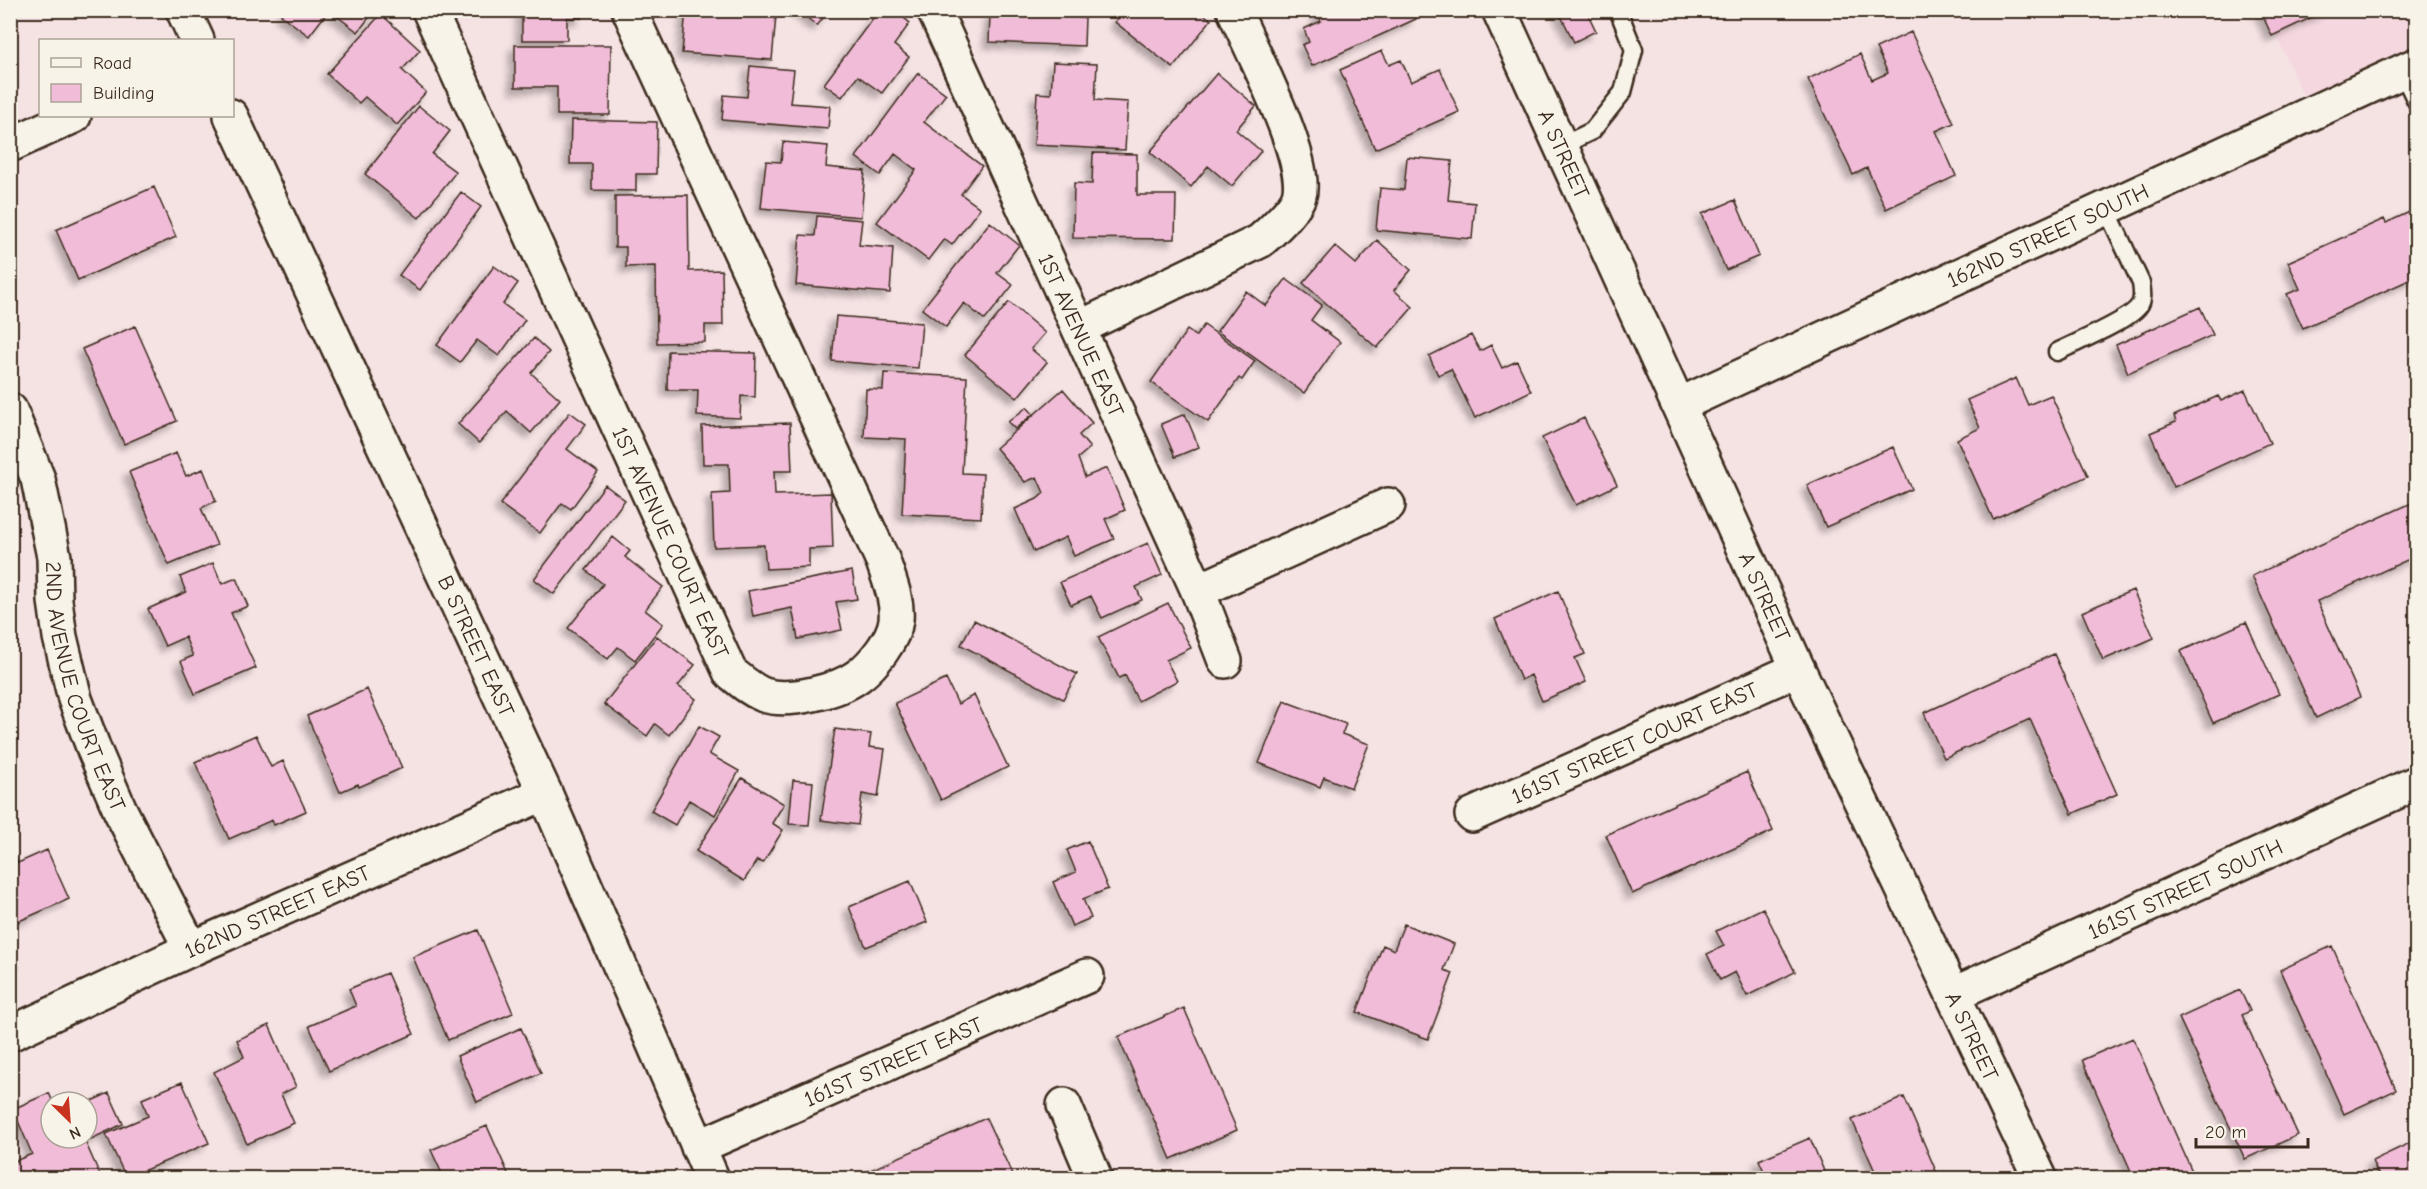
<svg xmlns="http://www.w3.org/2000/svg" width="2427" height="1189" viewBox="0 0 2427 1189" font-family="'Comic Neue',sans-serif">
  <defs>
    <filter id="shadow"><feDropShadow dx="-5.5" dy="5.5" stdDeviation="3" flood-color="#0004"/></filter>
  </defs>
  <rect width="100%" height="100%" fill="#f5e2e3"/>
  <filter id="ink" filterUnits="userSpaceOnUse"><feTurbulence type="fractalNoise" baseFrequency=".0167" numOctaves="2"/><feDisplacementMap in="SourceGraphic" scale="12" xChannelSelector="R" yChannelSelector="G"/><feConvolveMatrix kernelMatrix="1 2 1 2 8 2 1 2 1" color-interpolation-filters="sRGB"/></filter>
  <g filter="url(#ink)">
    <!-- built -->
    <path fill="#f4d7df" d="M 2265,11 L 2416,11 L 2416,44 L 2304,96 Z"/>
    <!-- building -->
    <path fill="#f1bcd7" stroke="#3b2a1e" stroke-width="1.5" filter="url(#shadow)" d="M 284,10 L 329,10 L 309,36 L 281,15 Z
      M 329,10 L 375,10 L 358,32 Z
      M 522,10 L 582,10 L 582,18 L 567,18 L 567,40 L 522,40 Z
      M 686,10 L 751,10 L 751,14 L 776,16 L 772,60 L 682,53 Z
      M 798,10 L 829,10 L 817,26 Z
      M 879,10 L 894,10 L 910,23 L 894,45 L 909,57 L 882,93 L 858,76 L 842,97 L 824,84 Z
      M 1009,10 L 1055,10 L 1055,16 L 1085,18 L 1084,46 L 989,42 L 990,14 L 1008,15 Z
      M 1124,10 L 1198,10 L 1211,20 L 1173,68 L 1115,22 Z
      M 1316,10 L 1363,10 L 1365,15 L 1374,10 L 1412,10 L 1416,19 L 1312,66 L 1302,45 L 1309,42 L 1304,29 L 1321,21 Z
      M 1558,10 L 1586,10 L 1596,31 L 1574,42 Z
      M 2260,10 L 2327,10 L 2272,36 Z
      M 381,14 L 420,50 L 402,70 L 426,92 L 397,125 L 365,97 L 359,103 L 327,74 Z
      M 1911,32 L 1954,123 L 1936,131 L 1956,176 L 1886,209 L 1867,168 L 1853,175 L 1808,79 L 1860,54 L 1872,80 L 1888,73 L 1876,48 Z
      M 515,45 L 611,45 L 610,115 L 557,115 L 557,87 L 515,87 Z
      M 1382,51 L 1389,65 L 1401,60 L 1411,82 L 1440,69 L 1459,112 L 1375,149 L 1340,70 Z
      M 1053,62 L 1097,64 L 1095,100 L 1128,102 L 1125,150 L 1034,145 L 1037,93 L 1051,94 Z
      M 750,66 L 794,70 L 790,103 L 830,106 L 828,129 L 722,120 L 724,95 L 747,97 Z
      M 918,73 L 946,94 L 924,122 L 982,166 L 961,194 L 980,208 L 952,245 L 944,239 L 928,260 L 877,222 L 916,170 L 895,154 L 880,175 L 856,157 Z
      M 1217,73 L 1256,106 L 1236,130 L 1261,151 L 1232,186 L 1208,166 L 1191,187 L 1150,152 Z
      M 419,106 L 450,131 L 432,154 L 456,172 L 419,218 L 365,174 Z
      M 571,120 L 657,122 L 656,174 L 636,174 L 636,191 L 592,190 L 592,164 L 570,164 Z
      M 783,142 L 828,146 L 826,167 L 865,171 L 861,217 L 761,208 L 766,161 L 781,162 Z
      M 1093,153 L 1137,154 L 1137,195 L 1176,195 L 1175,239 L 1073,238 L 1074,183 L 1092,184 Z
      M 1407,157 L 1452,161 L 1448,200 L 1475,203 L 1472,239 L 1376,230 L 1380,188 L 1404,190 Z
      M 154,187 L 176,237 L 78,280 L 56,230 Z
      M 461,192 L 481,207 L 420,290 L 399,275 Z
      M 688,195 L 689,271 L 722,270 L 723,325 L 705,325 L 705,342 L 657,343 L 656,266 L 626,267 L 626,247 L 615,247 L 615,196 Z
      M 1735,200 L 1759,256 L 1726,270 L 1702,214 Z
      M 2416,209 L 2416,277 L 2303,328 L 2287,294 L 2300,289 L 2288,262 L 2384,219 L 2386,223 Z
      M 817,216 L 862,220 L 859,245 L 893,248 L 890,293 L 796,285 L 800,235 L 815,236 Z
      M 990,222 L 1019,245 L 997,273 L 1013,285 L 985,320 L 964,303 L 946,327 L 922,309 Z
      M 1377,240 L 1411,270 L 1394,290 L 1413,307 L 1377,348 L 1303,283 L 1335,246 L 1356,264 Z
      M 494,266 L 518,283 L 503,304 L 525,320 L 499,356 L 477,340 L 460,362 L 437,345 Z
      M 1286,279 L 1322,305 L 1311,320 L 1340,342 L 1304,393 L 1217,331 L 1246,291 L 1266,306 Z
      M 1009,302 L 1045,333 L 1031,349 L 1047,362 L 1017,398 L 965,355 Z
      M 2200,307 L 2213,335 L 2128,373 L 2116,345 Z
      M 836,316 L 922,323 L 918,368 L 832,361 Z
      M 1204,325 L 1255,361 L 1242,380 L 1239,378 L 1208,422 L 1151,382 L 1187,330 L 1196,336 Z
      M 135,326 L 177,421 L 124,444 L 82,349 Z
      M 1471,335 L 1480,351 L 1491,345 L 1502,368 L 1517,361 L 1531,391 L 1475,418 L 1451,369 L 1438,375 L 1429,356 Z
      M 534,338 L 549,352 L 531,373 L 560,399 L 531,433 L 507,411 L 479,443 L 458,424 Z
      M 668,351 L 756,353 L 755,397 L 741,396 L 740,418 L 697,416 L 698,390 L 667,390 Z
      M 884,373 L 967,377 L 962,473 L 983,474 L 981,518 L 902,514 L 906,439 L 864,437 L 866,389 L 883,390 Z
      M 2016,378 L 2028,405 L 2051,395 L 2088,476 L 1993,519 L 1957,439 L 1980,428 L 1967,400 Z
      M 1063,389 L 1092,423 L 1079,435 L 1090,448 L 1078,458 L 1085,477 L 1107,468 L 1125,510 L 1105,519 L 1114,539 L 1074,556 L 1066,537 L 1034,552 L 1015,509 L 1037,499 L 1044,493 L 1037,477 L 1025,482 L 996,448 Z
      M 2245,390 L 2270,443 L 2174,487 L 2150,433 L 2176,422 L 2174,416 L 2218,396 L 2221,401 Z
      M 1027,407 L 1033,414 L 1015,429 L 1008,422 Z
      M 570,412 L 586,424 L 567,449 L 598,472 L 571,509 L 562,503 L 540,533 L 500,504 Z
      M 1185,414 L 1199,447 L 1175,457 L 1161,424 Z
      M 1584,418 L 1617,485 L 1576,505 L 1542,438 Z
      M 790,423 L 792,471 L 774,471 L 775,495 L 831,493 L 833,548 L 809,549 L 809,567 L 766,569 L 764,545 L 714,547 L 712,494 L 730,493 L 729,464 L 703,464 L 702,426 Z
      M 1893,447 L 1912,489 L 1826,527 L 1807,485 Z
      M 176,453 L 186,476 L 203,469 L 216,501 L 201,508 L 217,545 L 169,565 L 129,472 Z
      M 605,485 L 625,500 L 554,594 L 534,579 Z
      M 2416,501 L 2416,556 L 2317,601 L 2360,697 L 2316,718 L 2252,576 Z
      M 613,537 L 630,551 L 625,557 L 663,587 L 645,610 L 663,624 L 635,660 L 618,647 L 608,659 L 568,628 L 603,584 L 586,570 Z
      M 1148,543 L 1162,575 L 1136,587 L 1142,600 L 1102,618 L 1091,596 L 1071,605 L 1060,582 Z
      M 213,563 L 222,584 L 236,578 L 248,606 L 231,613 L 256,668 L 195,694 L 181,661 L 193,656 L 185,637 L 165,646 L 148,609 L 186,592 L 180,577 Z
      M 852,571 L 857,599 L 836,602 L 842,630 L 798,639 L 792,608 L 753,616 L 748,591 Z
      M 2133,590 L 2154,638 L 2103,660 L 2082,612 Z
      M 1558,591 L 1585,654 L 1575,658 L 1586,682 L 1542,701 L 1531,675 L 1521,680 L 1495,619 Z
      M 1168,603 L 1191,648 L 1166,660 L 1177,681 L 1138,701 L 1125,675 L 1119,678 L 1098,637 Z
      M 974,620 L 1077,674 L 1063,699 L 961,645 Z
      M 2246,622 L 2279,694 L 2213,723 L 2181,651 Z
      M 657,636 L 695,665 L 678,686 L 696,699 L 669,735 L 655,724 L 647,736 L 604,704 Z
      M 2054,654 L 2117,794 L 2072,814 L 2030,719 L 1944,758 L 1924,713 Z
      M 946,679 L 958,704 L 974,695 L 1008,767 L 941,800 L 895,703 Z
      M 367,689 L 402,768 L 359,787 L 358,784 L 340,792 L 307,716 Z
      M 1284,701 L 1346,724 L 1342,734 L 1369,744 L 1351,788 L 1324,777 L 1320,787 L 1259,763 Z
      M 699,726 L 719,737 L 709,754 L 739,771 L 715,815 L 689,800 L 675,825 L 651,811 Z
      M 835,729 L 871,734 L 869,747 L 885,749 L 878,797 L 862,794 L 858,825 L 821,820 Z
      M 256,735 L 271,767 L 283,761 L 306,811 L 274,825 L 272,820 L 229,839 L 195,762 Z
      M 1747,772 L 1773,831 L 1632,894 L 1606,835 Z
      M 742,778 L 784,804 L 772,823 L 783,830 L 763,863 L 757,860 L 744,881 L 696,851 Z
      M 793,780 L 813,782 L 809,825 L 789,824 Z
      M 1088,841 L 1108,889 L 1083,899 L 1091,918 L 1072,926 L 1053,882 L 1076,872 L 1067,850 Z
      M 12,849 L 18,863 L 47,850 L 69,899 L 10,925 L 10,850 Z
      M 910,881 L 927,922 L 866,947 L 849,907 Z
      M 1763,908 L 1795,972 L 1747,996 L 1735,972 L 1720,980 L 1707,954 L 1724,946 L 1716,931 Z
      M 1404,924 L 1454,944 L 1444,970 L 1453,973 L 1428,1039 L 1357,1012 L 1383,945 L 1394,950 Z
      M 478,930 L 513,1013 L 448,1040 L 413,957 Z
      M 2332,946 L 2396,1090 L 2344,1114 L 2280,970 Z
      M 10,947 L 19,967 L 10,971 Z
      M 387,973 L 414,1034 L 329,1071 L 309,1026 L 356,1006 L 349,989 Z
      M 2240,990 L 2250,1011 L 2242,1015 L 2298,1135 L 2245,1159 L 2179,1018 Z
      M 1184,1008 L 1237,1130 L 1171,1159 L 1118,1037 Z
      M 269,1025 L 296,1087 L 281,1094 L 294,1123 L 247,1144 L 214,1072 L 244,1057 L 237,1040 Z
      M 521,1028 L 541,1073 L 477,1102 L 457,1056 Z
      M 2133,1038 L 2195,1178 L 2134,1178 L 2082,1060 Z
      M 182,1082 L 209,1143 L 126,1178 L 106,1134 L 148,1116 L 142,1099 Z
      M 49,1093 L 53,1102 L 51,1102 L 51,1138 L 68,1138 L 71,1145 L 84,1139 L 100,1175 L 92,1178 L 10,1178 L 10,1163 L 32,1154 L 13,1109 Z
      M 109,1093 L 123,1124 L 91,1139 L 87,1129 L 87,1103 Z
      M 1904,1097 L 1939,1178 L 1878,1178 L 1852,1120 Z
      M 986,1118 L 1014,1178 L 869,1178 L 866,1172 Z
      M 487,1126 L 510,1178 L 444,1178 L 431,1150 Z
      M 1810,1138 L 1827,1178 L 1767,1178 L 1759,1160 Z
      M 2416,1140 L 2416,1178 L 2380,1178 L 2372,1161 Z"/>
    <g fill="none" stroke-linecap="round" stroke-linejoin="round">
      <!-- service casing -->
      <g stroke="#3b2a1e" stroke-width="21">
        <path id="service" d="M 2402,71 L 2416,101
          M 1561,146 L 1592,131 L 1623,92 L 1634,50 L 1618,10
          M 2057,352 C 2074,343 2129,321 2139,306 C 2144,299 2142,291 2141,283 L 2106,208"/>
      </g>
      <!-- minor casing -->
      <g stroke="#3b2a1e" stroke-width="38">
        <g id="minor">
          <path id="s1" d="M 429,10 L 730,672 C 741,681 751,690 764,695 C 788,703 838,691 858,676 C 873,665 894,639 896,620 C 898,600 889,580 883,561 L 629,10"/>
          <path id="s2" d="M 934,10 L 1198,591 L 1225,661"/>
          <path id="s3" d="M 1499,10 L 1798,669 L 2040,1178"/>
          <path d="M 10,145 L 74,116"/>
          <path d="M 1079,328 L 1260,241 C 1271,232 1295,209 1299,196 C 1310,161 1250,47 1234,10"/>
          <path id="s4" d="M 1679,405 L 2416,65"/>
          <path id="s5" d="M 10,410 L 38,479 L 54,557 L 55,601 L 60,637 L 75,699 L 95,752 L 120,810 L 191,949"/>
          <path d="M 1198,591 L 1388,505"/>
          <path id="s6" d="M 1472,815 L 1798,669"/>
          <path id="s7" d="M 1954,994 L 2416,783"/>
          <path id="s8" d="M 10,1034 L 191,949 L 545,793"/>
          <path d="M 1064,1105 L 1095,1178"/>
          <path id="s9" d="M 698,1147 L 1087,976"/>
        </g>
      </g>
      <!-- tertiary casing -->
      <g stroke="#3b2a1e" stroke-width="38">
        <g id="tertiary">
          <path d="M 183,10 L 197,40"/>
          <path id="s10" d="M 231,116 L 545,793 L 712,1178"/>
        </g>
      </g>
      <!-- service -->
      <use href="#service" stroke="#f7f3e8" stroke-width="16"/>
      <!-- minor -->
      <use href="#minor" stroke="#f7f3e8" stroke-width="33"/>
      <!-- tertiary -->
      <use href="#tertiary" stroke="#f7f3e8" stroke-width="33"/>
    </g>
  </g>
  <g text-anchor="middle" stroke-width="5" stroke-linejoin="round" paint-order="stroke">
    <!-- street labels -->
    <g font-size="22" fill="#3b2a1e" stroke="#f7f3e8">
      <text dy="8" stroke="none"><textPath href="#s3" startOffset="158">A STREET</textPath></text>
      <text dy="8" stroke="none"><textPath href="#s4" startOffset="406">162ND STREET SOUTH</textPath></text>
      <text dy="8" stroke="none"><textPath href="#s2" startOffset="357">1ST AVENUE EAST</textPath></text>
      <text dy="8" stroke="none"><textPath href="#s1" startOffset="585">1ST AVENUE COURT EAST</textPath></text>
      <text dy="8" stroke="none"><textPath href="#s3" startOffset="644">A STREET</textPath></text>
      <text dy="8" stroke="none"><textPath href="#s10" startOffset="584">B STREET EAST</textPath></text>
      <text dy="8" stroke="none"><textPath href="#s5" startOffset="288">2ND AVENUE COURT EAST</textPath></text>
      <text dy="8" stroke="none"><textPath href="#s6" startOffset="178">161ST STREET COURT EAST</textPath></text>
      <text dy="8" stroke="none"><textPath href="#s7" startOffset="254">161ST STREET SOUTH</textPath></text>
      <text dy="8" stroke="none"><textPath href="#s8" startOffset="294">162ND STREET EAST</textPath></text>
      <text dy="8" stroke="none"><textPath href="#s3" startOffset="1130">A STREET</textPath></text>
      <text dy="8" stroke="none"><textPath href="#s9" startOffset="213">161ST STREET EAST</textPath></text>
    </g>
  </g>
  <!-- margin -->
  <rect width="2427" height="1189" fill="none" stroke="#f7f3e8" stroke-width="36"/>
  <rect x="18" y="18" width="2391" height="1153" fill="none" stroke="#3b2a1e" stroke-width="2" filter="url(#ink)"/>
  <!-- legend -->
  <rect x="39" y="39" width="195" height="78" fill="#f7f3e8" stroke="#aca397" stroke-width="1.5"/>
  <rect x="51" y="58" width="30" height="9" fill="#f7f3e8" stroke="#aca397" stroke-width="1.5"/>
  <text x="93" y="69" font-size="18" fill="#3b2a1e">Road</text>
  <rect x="51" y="84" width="30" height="18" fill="#f1bcd7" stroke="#aca397" stroke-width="1.5"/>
  <text x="93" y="99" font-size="18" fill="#3b2a1e">Building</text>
  <!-- north arrow -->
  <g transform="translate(69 1120) rotate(155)"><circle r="28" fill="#f7f3e8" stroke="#aca397" stroke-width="1.5"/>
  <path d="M0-4.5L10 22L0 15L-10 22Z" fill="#c8321e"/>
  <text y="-9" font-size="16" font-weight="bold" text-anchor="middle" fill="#3b2a1e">N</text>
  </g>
  <!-- scale -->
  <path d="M2196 1138v9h112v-9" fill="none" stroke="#3b2a1e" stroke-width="3"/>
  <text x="2205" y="1138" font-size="18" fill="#3b2a1e" stroke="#f7f3e8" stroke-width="4.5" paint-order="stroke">20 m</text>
</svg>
